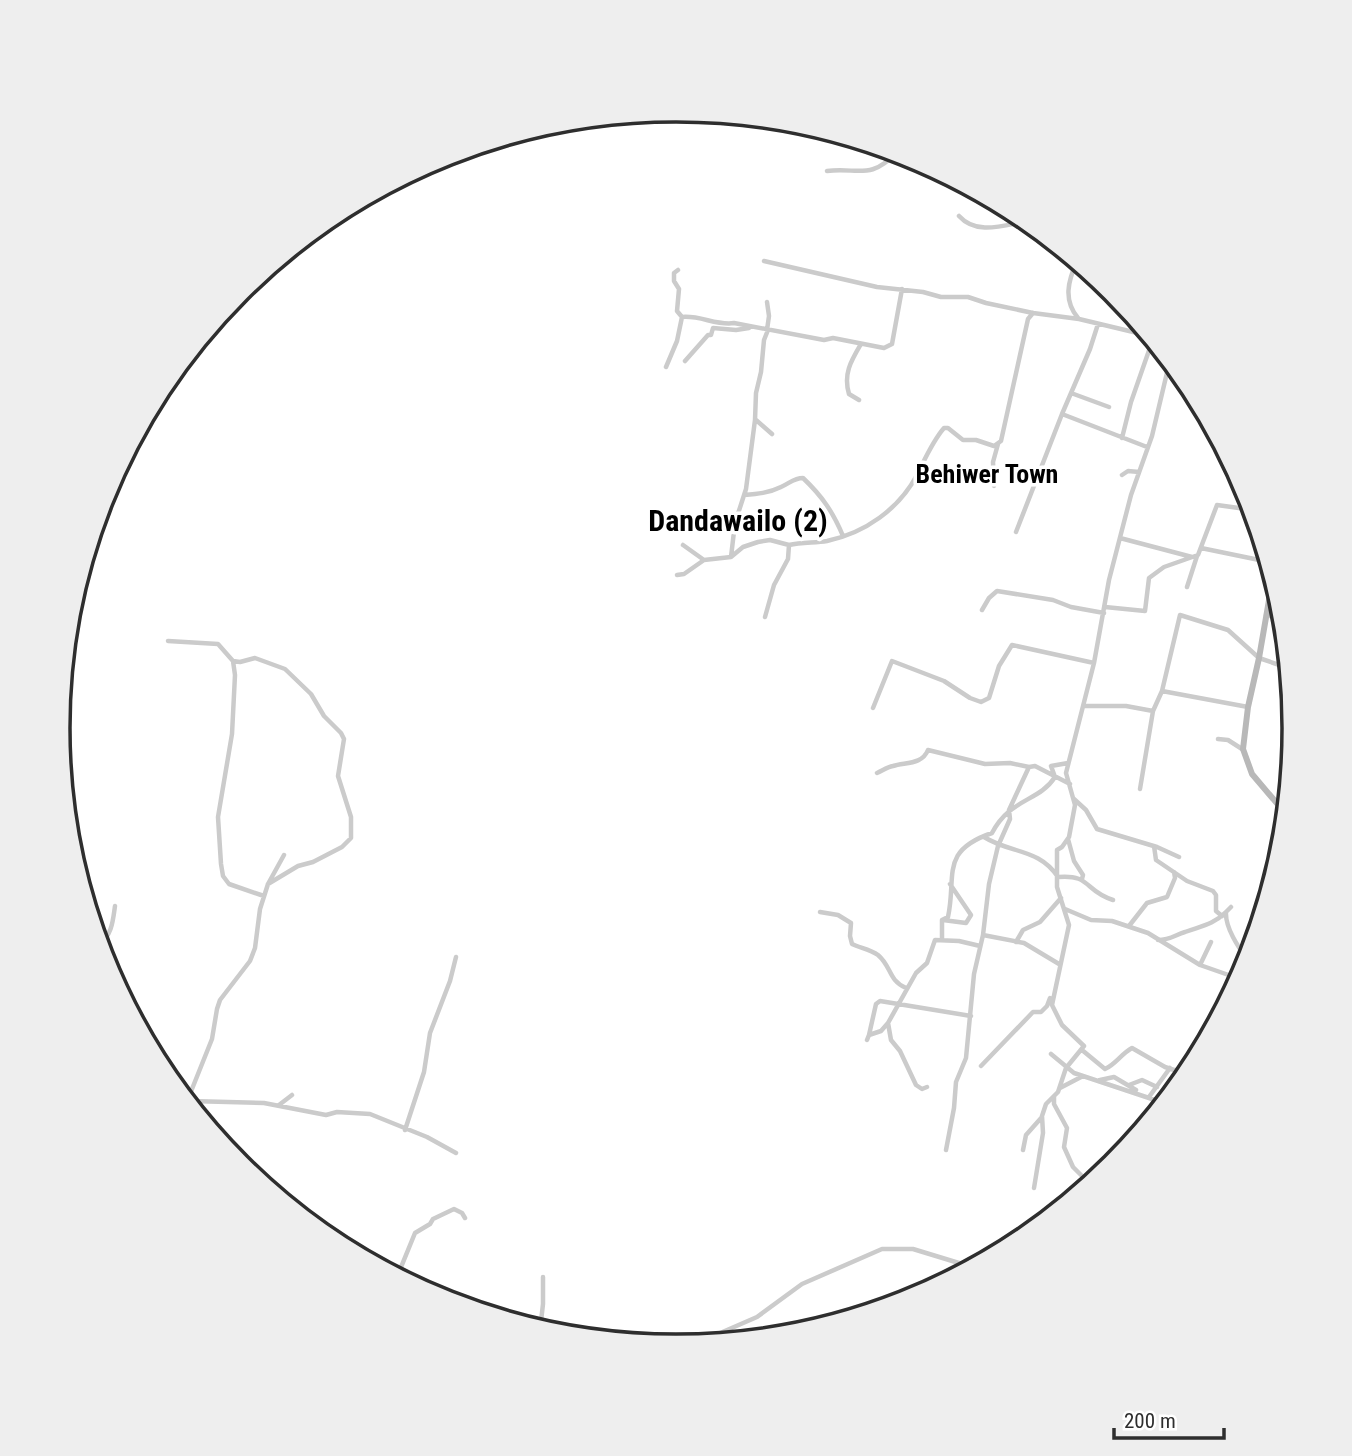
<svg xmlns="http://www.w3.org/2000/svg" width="1352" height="1456" viewBox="0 0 1352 1456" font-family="'Roboto Condensed',sans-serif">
  <rect width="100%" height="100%" fill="#fff"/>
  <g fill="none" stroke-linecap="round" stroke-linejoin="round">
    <!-- minor -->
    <path stroke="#cbcbcb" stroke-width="4.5" d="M 827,171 C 858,167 870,181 897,152
      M 959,216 C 977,236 1004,225 1028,221
      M 764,261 L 877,287 L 923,292 L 941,297 L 968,297 L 986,303 L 1033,313 L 1079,319 L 1150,336
      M 1077,261 C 1068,281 1063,300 1078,318
      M 682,317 C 700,315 717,326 734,323 L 824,340 L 833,338 L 884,348 L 892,344 L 902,289
      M 767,330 L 769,316 L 767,302
      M 685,361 L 708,335 L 711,335 L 713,328 L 736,330 L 749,328
      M 666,367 L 677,341 L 682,317 L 677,311 L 679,289 L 674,281 L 674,273 L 678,270
      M 1071,393 L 1109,407
      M 859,400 L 849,394 C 843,374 851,361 861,344
      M 1062,414 L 1147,447
      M 756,420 L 772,434
      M 1122,438 L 1131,402 L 1153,339
      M 1220,453 L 1222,443
      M 1122,475 L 1128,471 L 1139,472
      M 994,486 L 993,462 L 998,444
      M 744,495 C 757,494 769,493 781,487 C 790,483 794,478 803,478 C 822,496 833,512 843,536
      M 1016,532 L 1062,414 L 1090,349 L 1098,324
      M 1120,538 L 1192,557
      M 683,545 L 704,560
      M 1201,548 L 1269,562
      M 731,557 L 735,523 L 746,489 L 755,420 L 756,393 L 761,372 L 764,340 L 768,330
      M 677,575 L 684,574 L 704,560 L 731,557 L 743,547 L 758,542 L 770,540 L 789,545
      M 1187,587 L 1197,556
      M 1105,607 L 1145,611 L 1149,578 L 1164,567 L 1198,555 L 1217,505 L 1246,509 L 1252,507
      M 982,610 L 989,598 L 997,591 L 1053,600 L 1071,607 L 1104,613
      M 1266,615 L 1284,619
      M 765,617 L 774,585 L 788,559 L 789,545 C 802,542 815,543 827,541 C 865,533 899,509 917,475 C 925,459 932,442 944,428 L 948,428 L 963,440 L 976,440 L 994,446 L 1001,441 L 1028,319 L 1033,313
      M 168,641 L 218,644 L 233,661 L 240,662 L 255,658 L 285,669 L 311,694 L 324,716 L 341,733 L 344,739 L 338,776 L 351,817 L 351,838 L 342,847 L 313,862 L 298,866 L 268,884
      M 233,661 L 235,675 L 232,734 L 218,817 L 221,864 L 223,876 L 229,884 L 264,896
      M 1084,706 L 1126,706 L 1153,711
      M 1248,707 L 1162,691 L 1180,615 L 1228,630 L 1259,658 L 1288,668
      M 873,708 L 892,661 L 944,681 L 970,698 L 981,702 L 989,698 L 999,666 L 1012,645 L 1094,663
      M 1218,739 L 1228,740 L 1242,749
      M 877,773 C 882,771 887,767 893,766 C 905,762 922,765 928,750 L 985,764 L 1010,763 L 1029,767
      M 1140,789 L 1153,711 L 1162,691
      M 1074,799 L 1086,810 L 1097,829 L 1157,847 L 1179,857
      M 984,837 C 1011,854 1039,848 1058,877 C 1091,874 1084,891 1113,900
      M 1276,838 L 1284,831
      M 1068,839 L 1074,861 L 1083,875 L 1082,879
      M 1154,846 L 1156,860 L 1187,881 L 1213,891 L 1216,895 L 1216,911 L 1222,916
      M 1231,907 L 1226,912 C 1225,928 1239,948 1248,961
      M 1065,909 L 1091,920 L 1112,921 L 1148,933 L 1200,965 L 1240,979
      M 820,912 L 838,915 L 851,923 L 850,936 L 852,944 C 860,948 870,949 878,955 C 892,967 888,980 906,988
      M 943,920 L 966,923 L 971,915 L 950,884
      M 1129,926 L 1147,903 L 1167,897 L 1175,878 L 1174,872
      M 983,935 L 1024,943 L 1059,964
      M 942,940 L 942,920 L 948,917 C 957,876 939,851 992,833 C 1010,798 1039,802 1055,777 L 1051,766 L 1068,763
      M 1158,940 C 1170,940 1175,935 1185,932 C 1201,926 1213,925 1226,912
      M 1016,942 L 1023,930 L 1040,922 L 1061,898
      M 99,944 C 112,936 113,920 115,906
      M 1200,965 L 1211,942
      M 888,1023 L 891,1040 L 900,1051 L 916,1085 L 922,1089 L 927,1087
      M 869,1035 L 876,1004 L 880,1001 L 971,1016
      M 1200,1039 L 1206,1042
      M 867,1040 L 869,1035 L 881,1031 L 888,1023 L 916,973 L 927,963 L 935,940 L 959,941 L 980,946
      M 1082,1050 L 1105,1069 C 1116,1064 1121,1054 1132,1048 L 1165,1067 L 1174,1070 L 1192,1069
      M 1051,1054 L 1074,1073 L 1164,1103
      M 981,1066 L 1033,1012 L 1041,1012 L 1047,1006 L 1050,998
      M 1100,1080 L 1114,1077 L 1136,1090
      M 1129,1085 L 1142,1080 L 1157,1087
      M 1060,1088 L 1083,1076
      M 1054,1097 L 1054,1104 L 1067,1128 L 1064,1147 L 1073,1167 L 1090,1184
      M 1149,1097 L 1170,1068
      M 190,1101 L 264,1103 L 326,1115 L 337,1112 L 370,1114 L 427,1137 L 456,1153
      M 189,1104 L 190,1094 L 212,1039 L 217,1009 L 220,1000 L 250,961 L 255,948 L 260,909 L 268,884 L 284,855
      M 279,1105 L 292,1095
      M 405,1130 L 424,1072 L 430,1033 L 450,981 L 456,957
      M 946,1150 L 954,1108 L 956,1082 L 966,1058 L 974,974 L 983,935 L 989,884 L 998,846 L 1010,819 L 1009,810 L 1029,767 L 1035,766 L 1070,784
      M 1023,1150 L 1026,1135 L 1042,1117
      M 1034,1188 L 1043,1133 L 1042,1116 L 1046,1104 L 1058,1092 L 1066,1068 L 1084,1046 L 1062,1025 L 1052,1005 L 1069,925 L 1057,887 L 1057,850 L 1062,847 L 1069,837 L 1075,805 L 1066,773 L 1094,663 L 1109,580 L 1131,495 L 1152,436 L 1170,360
      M 397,1277 L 415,1233 L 430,1224 L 433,1219 L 454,1209 L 462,1213 L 465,1218
      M 540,1330 L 543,1304 L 543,1277
      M 701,1344 L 711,1337 L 757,1317 L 802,1284 L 882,1249 L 913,1249 L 972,1267"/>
    <!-- secondary -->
    <path stroke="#b8b8b8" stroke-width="6" d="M 1273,577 L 1259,658 L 1248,707 L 1243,749 L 1252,774 L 1286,814"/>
  </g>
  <g text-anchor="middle" stroke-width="7" stroke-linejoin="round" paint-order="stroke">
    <!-- quarter labels -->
    <g font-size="26" font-weight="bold" fill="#000" stroke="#fff">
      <text x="987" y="483">Behiwer Town</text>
    </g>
    <!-- district labels -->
    <g font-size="30" font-weight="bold" fill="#000" stroke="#fff">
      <text x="738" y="531">Dandawailo (2)</text>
    </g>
  </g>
  <!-- crop -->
  <path d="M0 0H1352V1456H0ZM70 728a606 606 0 1 1 1212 0a606 606 0 1 1-1212 0Z" fill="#eee" fill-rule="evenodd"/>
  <path fill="none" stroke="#2e2e2e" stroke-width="3.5" d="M70 728a606 606 0 1 1 1212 0a606 606 0 1 1-1212 0Z"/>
  <!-- scale -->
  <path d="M1114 1428v10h110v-10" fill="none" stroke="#2e2e2e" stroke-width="3.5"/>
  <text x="1124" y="1428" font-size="21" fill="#2e2e2e" stroke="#ffffff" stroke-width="5" paint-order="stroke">200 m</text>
</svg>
